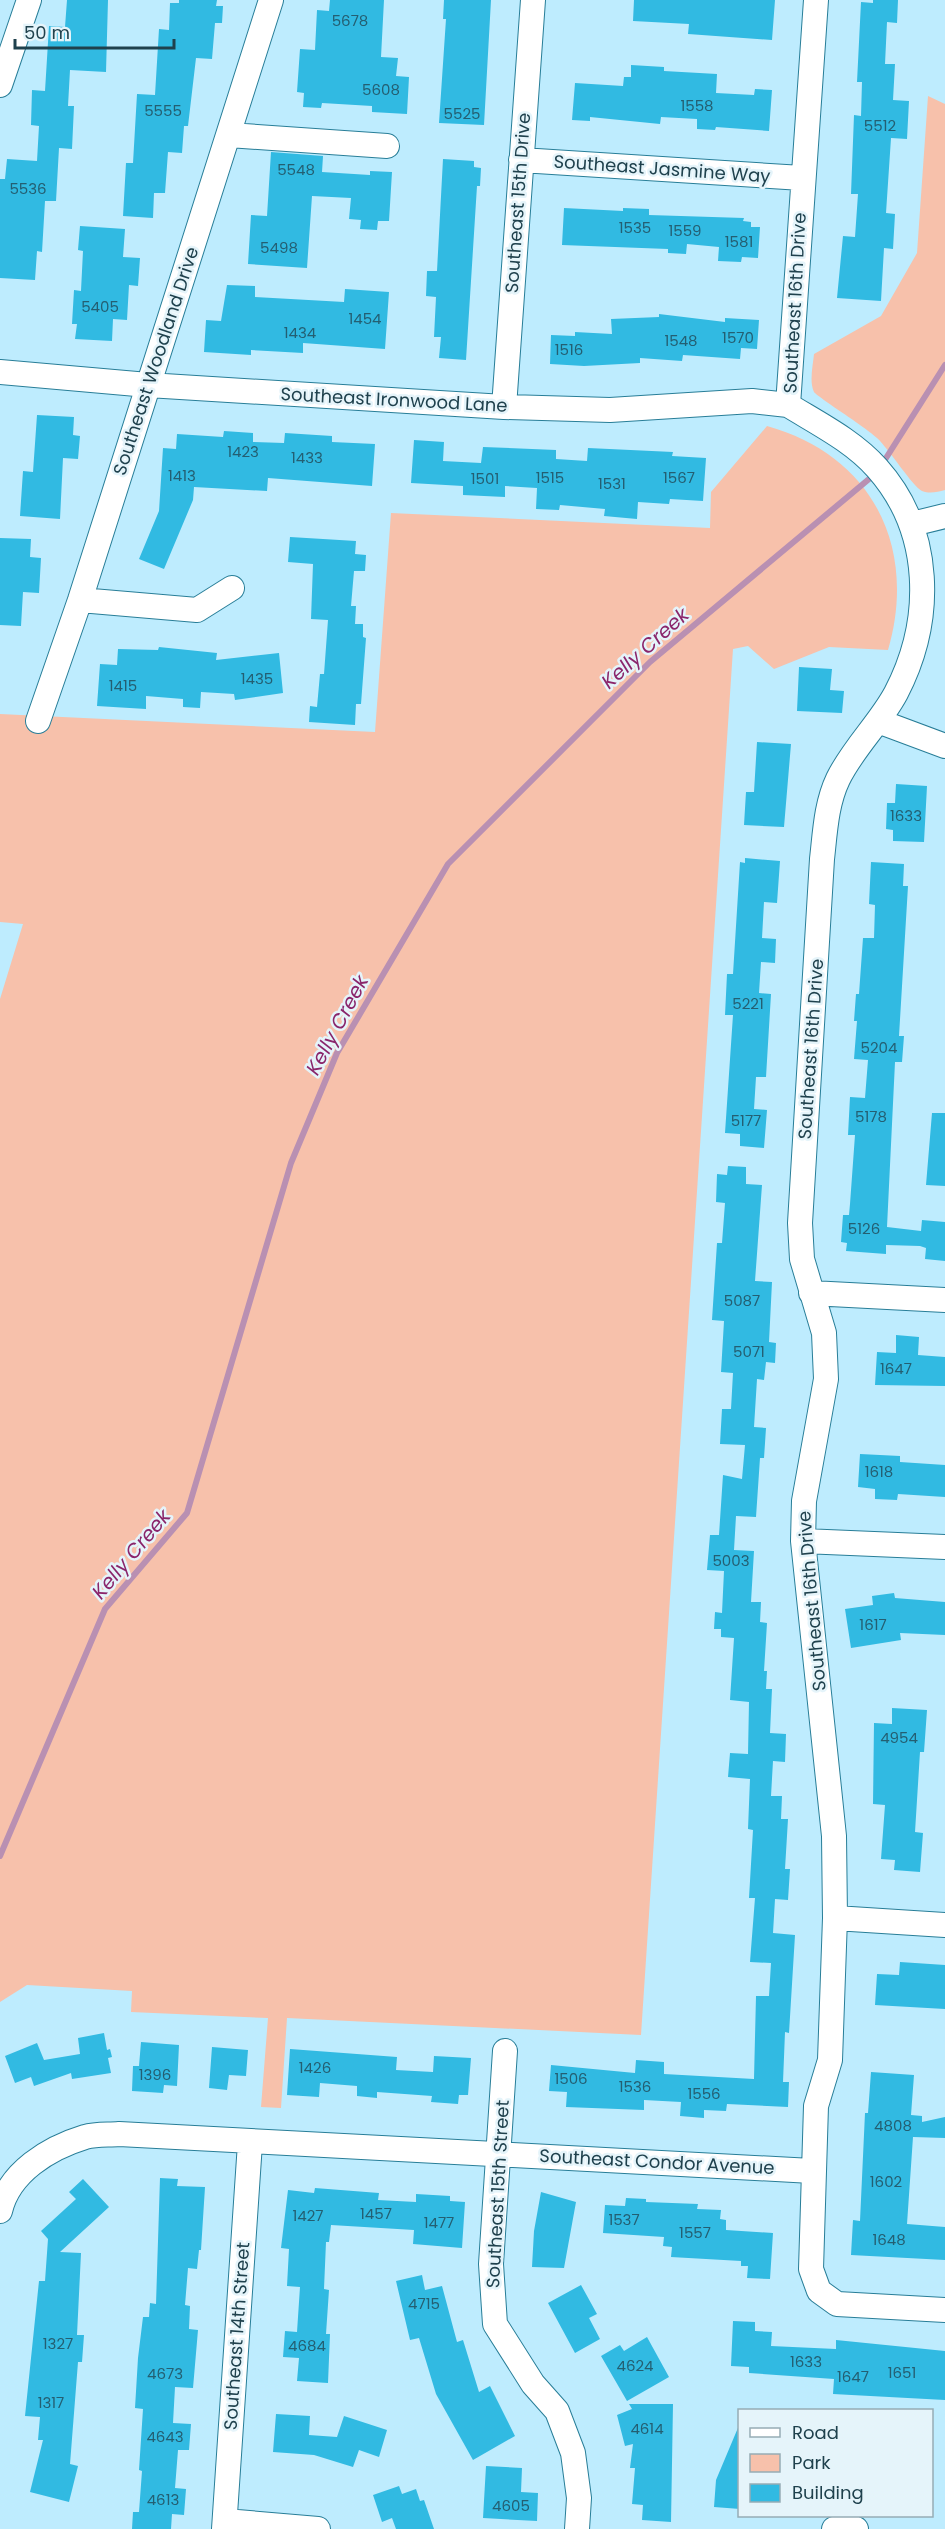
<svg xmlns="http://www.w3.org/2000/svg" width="945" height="2529" viewBox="0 0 945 2529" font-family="Poppins,sans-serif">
  <rect width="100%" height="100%" fill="#beecfe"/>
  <!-- green -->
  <path fill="#f7c1ab" d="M 928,96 L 945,104 L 945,490 C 937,492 930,494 922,491 C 913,487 889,449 877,438 C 867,428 816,396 814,392 C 809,382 813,365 814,354 L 881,316 L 917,253 Z
    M 767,426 C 872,455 918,547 888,650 L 829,647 L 774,669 L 748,646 L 733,649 L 641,2035 L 287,2018 L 281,2108 L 261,2107 L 268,2018 L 131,2012 L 132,1991 L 27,1985 L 0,2002 L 0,999 L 23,924 L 0,922 L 0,714 L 375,732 L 391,513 L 710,528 L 711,492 Z"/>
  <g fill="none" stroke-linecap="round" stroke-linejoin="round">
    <!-- stream -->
    <path stroke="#b990b2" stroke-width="6" d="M 881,466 L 945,365
      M 0,1856 L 105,1609 L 187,1513 L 291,1163 L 337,1053 L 448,864 L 650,662 L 875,474"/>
  </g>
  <!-- building -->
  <path fill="#31bae2" d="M 67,0 L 108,0 L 106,72 L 70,70 L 68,106 L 74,106 L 72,149 L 59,148 L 56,201 L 45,201 L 42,252 L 37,251 L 35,280 L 0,278 L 0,179 L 5,179 L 7,159 L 37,161 L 39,126 L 31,125 L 32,90 L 45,91 L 49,26 L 65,27 Z
    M 179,0 L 217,0 L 216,6 L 223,6 L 222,23 L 215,23 L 212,59 L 196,58 L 188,126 L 184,126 L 182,153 L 168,152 L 165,193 L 154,193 L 153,218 L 123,216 L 126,163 L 133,163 L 137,94 L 155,95 L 159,29 L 169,30 L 170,3 L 179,3 Z
    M 330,0 L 384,0 L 381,57 L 398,58 L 396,76 L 409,77 L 407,114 L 372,112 L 372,106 L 322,103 L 321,108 L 303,107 L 304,93 L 297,92 L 300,49 L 315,50 L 317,10 L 329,11 Z
    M 444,0 L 491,0 L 484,125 L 439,123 L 446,19 L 443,19 Z
    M 634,0 L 775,0 L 772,40 L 688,34 L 689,24 L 633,21 Z
    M 873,0 L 898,0 L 897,23 L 887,22 L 885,64 L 895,64 L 893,100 L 909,101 L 907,139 L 891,138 L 886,213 L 895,214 L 893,249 L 884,248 L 881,301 L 837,298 L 843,236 L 855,237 L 858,194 L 851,194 L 854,115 L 861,116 L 862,82 L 857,82 L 861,2 L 873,3 Z
    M 631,65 L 664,67 L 664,71 L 717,74 L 716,93 L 754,95 L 755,89 L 772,90 L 769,131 L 716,127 L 715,130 L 697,129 L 697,119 L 661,117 L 660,124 L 590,117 L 590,121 L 572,120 L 575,83 L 623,86 L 624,77 L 631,77 Z
    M 271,152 L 323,156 L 322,172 L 370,175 L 370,171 L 392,172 L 389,221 L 378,221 L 377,230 L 360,229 L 361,220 L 349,219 L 351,198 L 312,196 L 307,268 L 248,264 L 251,215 L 267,216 Z
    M 443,159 L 474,161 L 474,167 L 481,168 L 480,186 L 477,186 L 466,360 L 439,358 L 441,337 L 434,337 L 436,297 L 426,296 L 427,271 L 437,271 Z
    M 564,208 L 623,211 L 623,208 L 649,209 L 649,215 L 744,218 L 743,221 L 751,222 L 751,227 L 760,227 L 758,258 L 742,257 L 741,262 L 718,261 L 719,247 L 687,244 L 686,254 L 668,253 L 668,249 L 562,245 Z
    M 80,226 L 125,229 L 123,257 L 140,258 L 138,286 L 129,285 L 127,320 L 113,319 L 112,341 L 75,339 L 77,324 L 72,324 L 74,290 L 81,291 L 83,251 L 78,250 Z
    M 227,285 L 255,286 L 255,297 L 344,302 L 345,289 L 389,292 L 385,349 L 303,343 L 303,353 L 251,350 L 251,355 L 204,352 L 206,320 L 221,321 Z
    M 659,314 L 725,322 L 725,318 L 759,320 L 757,349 L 741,348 L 740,359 L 683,355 L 682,361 L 640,358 L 640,363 L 584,366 L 550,364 L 551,335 L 575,336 L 575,332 L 612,334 L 611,319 L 659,317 Z
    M 37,415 L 74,417 L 73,435 L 80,436 L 78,459 L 63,458 L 60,519 L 20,516 L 23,471 L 33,472 Z
    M 224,431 L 253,433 L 253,442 L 284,443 L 285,433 L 332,436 L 332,442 L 375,444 L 372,486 L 268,478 L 267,491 L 194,487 L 193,500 L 164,569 L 139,559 L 159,511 L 163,448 L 176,449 L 177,434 L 223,437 Z
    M 414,440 L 444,442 L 443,461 L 481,463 L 483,447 L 556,450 L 556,459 L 587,461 L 588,448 L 673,452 L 672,456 L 706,458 L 703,501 L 670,499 L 669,504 L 638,502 L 637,519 L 604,516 L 605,509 L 560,505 L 559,510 L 536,509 L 537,488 L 505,486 L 505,497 L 463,495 L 463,486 L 411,483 Z
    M 290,537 L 356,541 L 355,554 L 366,555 L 365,571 L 354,571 L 351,606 L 356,606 L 355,624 L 363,624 L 363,637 L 366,638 L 361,704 L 356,704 L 355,725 L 309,722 L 310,706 L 317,707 L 320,674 L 324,674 L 328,620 L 311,619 L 313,564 L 288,562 Z
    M 0,538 L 31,539 L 30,557 L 41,558 L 39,593 L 23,592 L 21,626 L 0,625 Z
    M 159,647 L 217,653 L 216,660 L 279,653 L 283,693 L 235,700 L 234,694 L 201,692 L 200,708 L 183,707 L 183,699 L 146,696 L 146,709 L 97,706 L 100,664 L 117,665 L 118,649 L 158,650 Z
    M 799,667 L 832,669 L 830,690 L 844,691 L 842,713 L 797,711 Z
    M 757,742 L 791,744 L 784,827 L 744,825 L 746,792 L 754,792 Z
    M 896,784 L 927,786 L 924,842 L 893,841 L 893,830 L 886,829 L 887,803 L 895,803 Z
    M 745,858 L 780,861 L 777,903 L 764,902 L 762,938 L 776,939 L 775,963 L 761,962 L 759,993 L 771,994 L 766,1077 L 756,1077 L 754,1109 L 767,1110 L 764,1148 L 740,1146 L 740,1134 L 725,1133 L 733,1015 L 725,1015 L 727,974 L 733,974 L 740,862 L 745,863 Z
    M 871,862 L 904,864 L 903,886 L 908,886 L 899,1036 L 904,1036 L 902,1062 L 895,1062 L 887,1227 L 921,1231 L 922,1220 L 945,1222 L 945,1261 L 925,1259 L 926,1248 L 920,1246 L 886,1245 L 886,1254 L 846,1251 L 847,1243 L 841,1242 L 843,1215 L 849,1215 L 850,1204 L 855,1135 L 848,1135 L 850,1097 L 865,1098 L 868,1060 L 854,1059 L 857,1021 L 854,1021 L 856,994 L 859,994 L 863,938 L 874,938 L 875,905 L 869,904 Z
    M 932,1113 L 945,1113 L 945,1186 L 926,1185 Z
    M 728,1166 L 746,1167 L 746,1184 L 762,1185 L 755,1281 L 772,1282 L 769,1342 L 776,1343 L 775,1363 L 766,1362 L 764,1380 L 757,1379 L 754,1427 L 766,1428 L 764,1458 L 760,1458 L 756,1517 L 736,1516 L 734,1550 L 754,1551 L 751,1602 L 761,1602 L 760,1622 L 767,1623 L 764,1671 L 767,1671 L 766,1689 L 772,1689 L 770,1733 L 786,1734 L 785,1762 L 773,1761 L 771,1796 L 782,1796 L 781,1819 L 788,1819 L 785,1869 L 790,1869 L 788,1900 L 775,1899 L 773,1933 L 795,1935 L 789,2033 L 785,2032 L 783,2082 L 789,2082 L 788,2107 L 727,2104 L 726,2111 L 704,2110 L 704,2118 L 680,2116 L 681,2102 L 644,2100 L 644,2110 L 566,2107 L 567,2092 L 549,2091 L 551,2065 L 635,2073 L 636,2060 L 664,2062 L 664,2074 L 754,2079 L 756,1996 L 769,1996 L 771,1963 L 750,1962 L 755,1898 L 749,1898 L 753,1830 L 748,1829 L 750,1779 L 728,1777 L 730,1753 L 748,1754 L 749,1702 L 730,1700 L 734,1638 L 721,1637 L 721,1629 L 714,1629 L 715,1612 L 722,1613 L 724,1571 L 707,1570 L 710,1535 L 719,1535 L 723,1475 L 742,1479 L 745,1445 L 720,1444 L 722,1409 L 731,1409 L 733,1373 L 721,1372 L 724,1321 L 712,1320 L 717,1243 L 722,1243 L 725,1203 L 716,1202 L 717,1174 L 727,1175 Z
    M 896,1335 L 919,1337 L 918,1355 L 945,1357 L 945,1386 L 875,1385 L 877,1352 L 896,1353 Z
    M 860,1454 L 900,1456 L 900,1462 L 945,1465 L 945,1497 L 898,1494 L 897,1500 L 875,1499 L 875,1489 L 858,1487 Z
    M 894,1593 L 895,1598 L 945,1602 L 945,1635 L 900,1633 L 901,1640 L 851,1648 L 845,1609 L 873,1605 L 872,1596 Z
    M 892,1708 L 927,1710 L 924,1752 L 920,1752 L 915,1832 L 923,1833 L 920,1872 L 894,1870 L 895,1860 L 881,1859 L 885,1805 L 873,1804 L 874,1723 L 892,1724 Z
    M 900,1962 L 945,1965 L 945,2009 L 875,2005 L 877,1974 L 899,1975 Z
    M 104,2033 L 107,2050 L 110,2049 L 112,2057 L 108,2058 L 111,2073 L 72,2079 L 71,2073 L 34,2086 L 31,2077 L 15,2083 L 5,2056 L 37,2043 L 44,2060 L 80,2054 L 78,2038 Z
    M 141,2042 L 179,2045 L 177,2086 L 164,2085 L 163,2093 L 132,2091 L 133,2066 L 139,2066 Z
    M 212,2047 L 248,2050 L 246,2076 L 229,2075 L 227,2090 L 209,2088 Z
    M 290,2049 L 397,2057 L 396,2070 L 433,2072 L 434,2056 L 471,2058 L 468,2095 L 459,2095 L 458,2104 L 431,2102 L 432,2096 L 377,2092 L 377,2098 L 357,2096 L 357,2086 L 320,2083 L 319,2097 L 287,2095 Z
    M 871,2072 L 914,2075 L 911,2115 L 922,2116 L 922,2122 L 945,2117 L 945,2138 L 913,2137 L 907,2224 L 945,2227 L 945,2260 L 851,2255 L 853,2220 L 860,2221 L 865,2113 L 868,2113 Z
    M 160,2178 L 178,2179 L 177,2186 L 205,2187 L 201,2250 L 199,2250 L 197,2269 L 188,2268 L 185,2305 L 190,2306 L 189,2329 L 198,2330 L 193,2388 L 175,2387 L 173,2423 L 191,2424 L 189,2450 L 178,2450 L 175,2488 L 186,2489 L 184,2515 L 172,2514 L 171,2529 L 132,2529 L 133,2512 L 139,2512 L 142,2471 L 139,2470 L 143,2409 L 135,2408 L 138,2358 L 143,2317 L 149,2317 L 150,2303 L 156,2304 Z
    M 83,2179 L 109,2207 L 60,2252 L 81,2253 L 77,2335 L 84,2335 L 82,2362 L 78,2362 L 70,2464 L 78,2466 L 69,2502 L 30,2492 L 43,2440 L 38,2440 L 40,2417 L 25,2416 L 39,2281 L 45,2281 L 48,2239 L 41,2231 L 76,2199 L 69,2192 Z
    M 315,2188 L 379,2193 L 378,2200 L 416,2202 L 416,2194 L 450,2196 L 450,2201 L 465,2202 L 462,2248 L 413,2244 L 414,2230 L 331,2225 L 329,2242 L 326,2242 L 324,2289 L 329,2290 L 326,2334 L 330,2334 L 328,2383 L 297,2381 L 299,2358 L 283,2357 L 285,2331 L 297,2332 L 300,2287 L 287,2286 L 289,2249 L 281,2248 L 288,2190 L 314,2193 Z
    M 541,2192 L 576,2202 L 564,2268 L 532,2267 L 534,2231 Z
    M 626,2198 L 646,2199 L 646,2202 L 698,2204 L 697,2209 L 721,2210 L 720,2219 L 726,2220 L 726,2230 L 773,2233 L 770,2279 L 747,2278 L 748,2266 L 741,2266 L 741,2261 L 671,2257 L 672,2247 L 663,2246 L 664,2237 L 603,2233 L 605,2205 L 625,2206 Z
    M 422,2275 L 425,2290 L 442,2286 L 457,2342 L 463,2340 L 479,2392 L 490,2386 L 515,2436 L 473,2460 L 436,2394 L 419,2338 L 410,2340 L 396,2281 Z
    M 581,2285 L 597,2314 L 589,2318 L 600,2339 L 575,2353 L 548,2303 Z
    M 733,2321 L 755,2322 L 755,2331 L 772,2332 L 771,2346 L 836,2349 L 836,2340 L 945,2351 L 945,2400 L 833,2394 L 834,2379 L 749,2373 L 749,2367 L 731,2366 Z
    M 647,2337 L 669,2377 L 627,2401 L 601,2356 L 620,2345 L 624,2351 Z
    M 629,2404 L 673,2404 L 671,2522 L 642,2520 L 643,2505 L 632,2504 L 635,2468 L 630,2468 L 633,2444 L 625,2446 L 617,2415 L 632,2409 Z
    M 276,2414 L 310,2416 L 309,2435 L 337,2437 L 344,2416 L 387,2430 L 379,2457 L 359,2450 L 353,2467 L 314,2455 L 273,2452 Z
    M 740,2423 L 740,2509 L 714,2507 L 716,2480 Z
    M 486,2466 L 522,2468 L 521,2492 L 538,2493 L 537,2521 L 483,2518 Z
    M 399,2486 L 402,2494 L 416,2489 L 420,2501 L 424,2500 L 434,2529 L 396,2529 L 392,2518 L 382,2522 L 373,2495 Z"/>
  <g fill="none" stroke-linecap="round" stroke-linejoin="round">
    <!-- minor casing -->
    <g stroke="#287e98" stroke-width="26">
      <path id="minor" d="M 816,0 L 788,405 C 819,424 853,441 877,468 C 933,531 934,620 896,693 C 880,723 853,748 838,779 C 826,804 825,833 822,859 L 800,1223 L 802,1259 L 824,1333 L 826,1379 L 804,1501 L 803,1541 L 834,1836 L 835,1918 L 830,2060 L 816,2106 L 811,2269 L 819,2291 L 837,2304 L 945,2310
        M 0,85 L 29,0
        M 229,135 L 387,146
        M 521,160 L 802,178
        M 0,372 L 148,385 L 504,407 L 610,410 L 752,401 L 788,405
        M 504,407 L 533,0
        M 912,524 L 945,516
        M 80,600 L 197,610 L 232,588
        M 38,721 L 80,600 L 271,0
        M 878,721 L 945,746
        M 811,1293 L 945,1300
        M 803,1541 L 945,1547
        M 835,1918 L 945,1925
        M 505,2051 L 491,2264 L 495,2324 L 533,2384 L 557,2411 L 573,2453 L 579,2498 L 577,2529
        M 0,2211 C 9,2172 49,2148 85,2137 C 96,2134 108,2135 119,2134 L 812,2171
        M 225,2521 L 318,2529
        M 224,2529 L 250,2143
        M 834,2529 L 847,2525 L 856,2529"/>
    </g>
    <!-- minor -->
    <use href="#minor" stroke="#fff" stroke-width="24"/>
  </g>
  <g text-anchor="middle" stroke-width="5" stroke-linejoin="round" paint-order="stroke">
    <!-- number labels -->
    <g font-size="15" fill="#245f72">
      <text x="350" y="26">5678</text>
      <text x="381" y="95">5608</text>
      <text x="697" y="111">1558</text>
      <text x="163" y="116">5555</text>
      <text x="462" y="119">5525</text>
      <text x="880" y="131">5512</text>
      <text x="296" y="175">5548</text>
      <text x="28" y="194">5536</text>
      <text x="635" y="233">1535</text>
      <text x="685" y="236">1559</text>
      <text x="739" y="247">1581</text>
      <text x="279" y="253">5498</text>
      <text x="100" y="312">5405</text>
      <text x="365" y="324">1454</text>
      <text x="300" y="338">1434</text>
      <text x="738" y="343">1570</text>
      <text x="681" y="346">1548</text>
      <text x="569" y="355">1516</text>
      <text x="243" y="457">1423</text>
      <text x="307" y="463">1433</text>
      <text x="182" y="481">1413</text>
      <text x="550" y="483">1515</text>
      <text x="679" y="483">1567</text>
      <text x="485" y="484">1501</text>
      <text x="612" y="489">1531</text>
      <text x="257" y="684">1435</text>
      <text x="123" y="691">1415</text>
      <text x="906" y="821">1633</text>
      <text x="748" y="1009">5221</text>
      <text x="879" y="1053">5204</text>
      <text x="871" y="1122">5178</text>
      <text x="746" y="1126">5177</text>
      <text x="864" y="1234">5126</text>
      <text x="742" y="1306">5087</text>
      <text x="749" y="1357">5071</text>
      <text x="896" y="1374">1647</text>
      <text x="879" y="1477">1618</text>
      <text x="731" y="1566">5003</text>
      <text x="873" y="1630">1617</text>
      <text x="899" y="1743">4954</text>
      <text x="315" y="2073">1426</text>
      <text x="155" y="2080">1396</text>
      <text x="571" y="2084">1506</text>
      <text x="635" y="2092">1536</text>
      <text x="704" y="2099">1556</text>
      <text x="893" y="2131">4808</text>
      <text x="886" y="2187">1602</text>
      <text x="376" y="2219">1457</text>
      <text x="308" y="2221">1427</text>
      <text x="624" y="2225">1537</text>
      <text x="439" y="2228">1477</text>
      <text x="695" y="2238">1557</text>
      <text x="889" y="2245">1648</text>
      <text x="424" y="2309">4715</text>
      <text x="58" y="2349">1327</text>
      <text x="307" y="2351">4684</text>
      <text x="806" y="2367">1633</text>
      <text x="635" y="2371">4624</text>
      <text x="902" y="2378">1651</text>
      <text x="165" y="2379">4673</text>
      <text x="853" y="2382">1647</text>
      <text x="51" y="2408">1317</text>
      <text x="647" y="2434">4614</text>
      <text x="165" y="2442">4643</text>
      <text x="163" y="2505">4613</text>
      <text x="511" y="2511">4605</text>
    </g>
    <!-- street labels -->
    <g font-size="18" fill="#1f414d" stroke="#e5f4fa">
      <text transform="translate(662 169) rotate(4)" y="6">Southeast Jasmine Way</text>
      <text transform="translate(518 203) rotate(-86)" y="6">Southeast 15th Drive</text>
      <text transform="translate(795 303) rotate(-87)" y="6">Southeast 16th Drive</text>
      <text transform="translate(156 361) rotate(-72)" y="6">Southeast Woodland Drive</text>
      <text transform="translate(394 400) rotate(3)" y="6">Southeast Ironwood Lane</text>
      <text transform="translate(811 1049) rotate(-86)" y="6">Southeast 16th Drive</text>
      <text transform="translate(812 1601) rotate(-95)" y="6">Southeast 16th Drive</text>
      <text transform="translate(657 2162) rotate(3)" y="6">Southeast Condor Avenue</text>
      <text transform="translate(498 2194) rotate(-87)" y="6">Southeast 15th Street</text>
      <text transform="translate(237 2336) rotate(-86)" y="6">Southeast 14th Street</text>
    </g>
    <!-- water labels -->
    <g font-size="20" font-style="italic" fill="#8a256b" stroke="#e5f4fa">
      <text transform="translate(645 648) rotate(-42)" y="7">Kelly Creek</text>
      <text transform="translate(337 1025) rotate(-62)" y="7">Kelly Creek</text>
      <text transform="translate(131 1554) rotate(-50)" y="7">Kelly Creek</text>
    </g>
  </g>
  <!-- legend -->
  <rect x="738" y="2409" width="195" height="108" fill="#e5f4fa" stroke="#96acb5" stroke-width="1.5"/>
  <rect x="750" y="2428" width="30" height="9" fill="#ffffff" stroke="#96acb5" stroke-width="1.5"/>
  <text x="792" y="2439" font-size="18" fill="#1f414d">Road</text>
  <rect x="750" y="2454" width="30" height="18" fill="#f7c1ab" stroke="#96acb5" stroke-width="1.5"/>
  <text x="792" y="2469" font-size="18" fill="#1f414d">Park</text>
  <rect x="750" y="2484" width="30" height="18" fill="#31bae2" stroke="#96acb5" stroke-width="1.5"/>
  <text x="792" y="2499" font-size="18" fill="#1f414d">Building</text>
  <!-- scale -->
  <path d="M15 39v9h159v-9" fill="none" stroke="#1f414d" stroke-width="3"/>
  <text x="24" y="39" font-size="18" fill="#1f414d" stroke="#e5f4fa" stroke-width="4.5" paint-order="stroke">50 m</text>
</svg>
